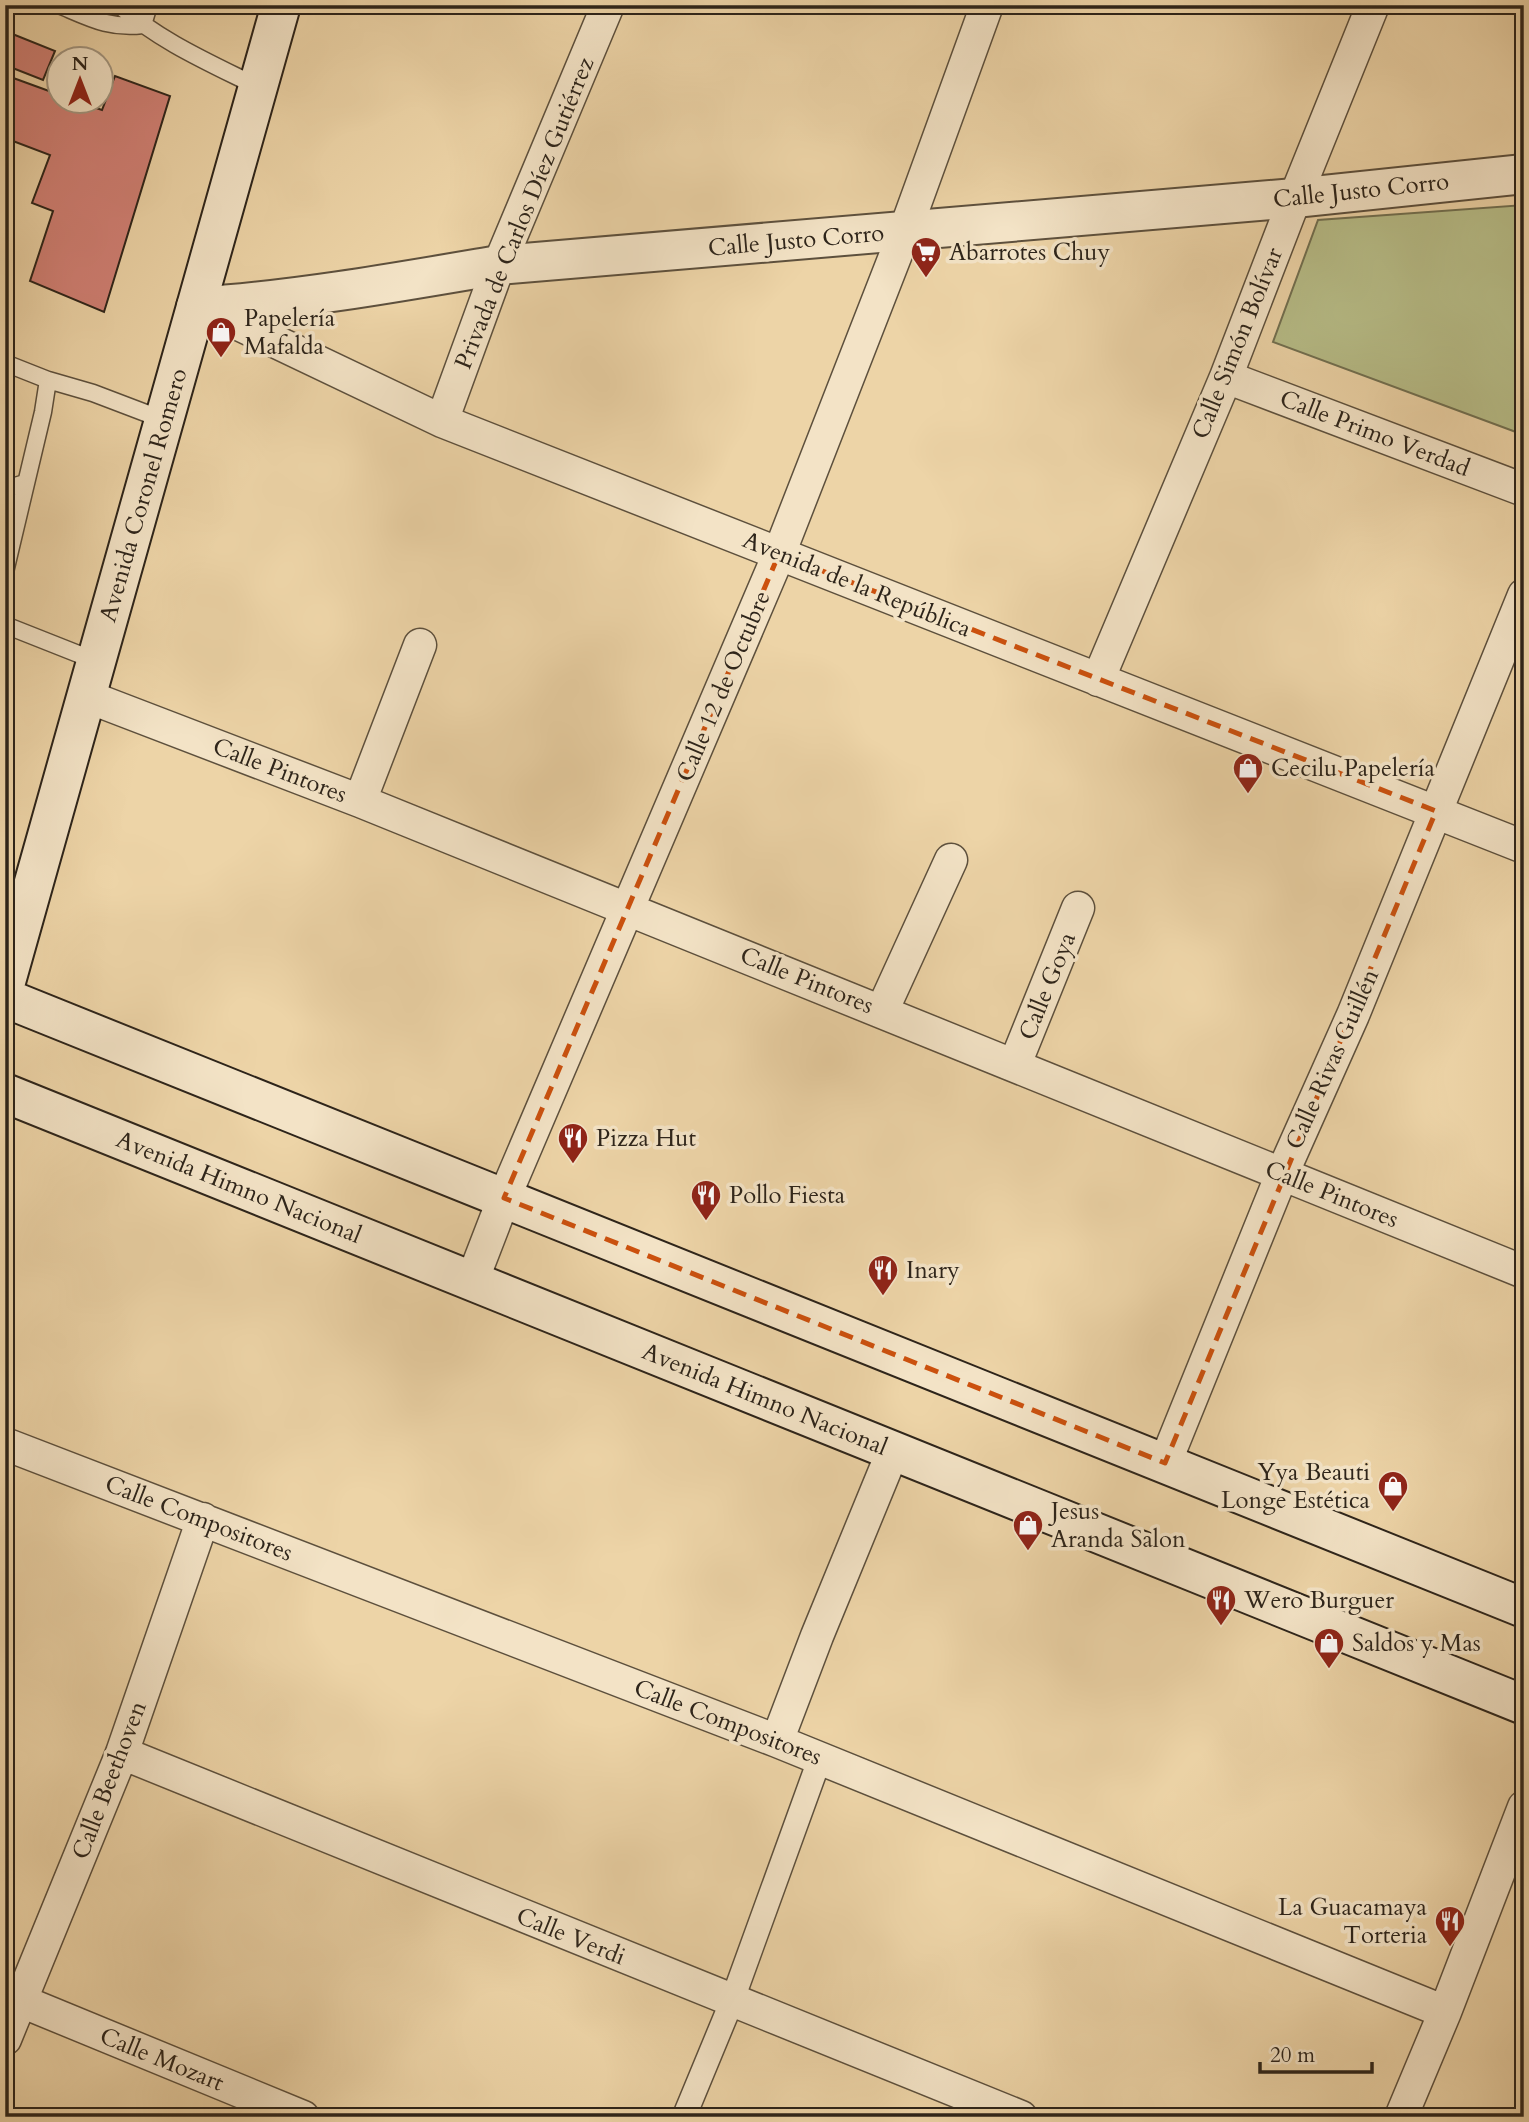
<svg xmlns="http://www.w3.org/2000/svg" width="1529" height="2122" viewBox="0 0 1529 2122" font-family="Cardo,serif">
  <rect width="100%" height="100%" fill="#edd4a7"/>
  <filter id="stains"><feTurbulence type="fractalNoise" baseFrequency=".00286" numOctaves="4"/><feColorMatrix values="0 0 0 0 .2 0 0 0 0 .09 0 0 0 0 .02 0 0 0 .5 -.17"/></filter>
  <radialGradient id="worn" r=".72"><stop offset=".6" stop-color="#630" stop-opacity="0"/><stop offset="1" stop-color="#630" stop-opacity=".3"/></radialGradient>
  <!-- green -->
  <path fill="#b7bd88" stroke="#727051" stroke-width="2" d="M 1524,205 L 1524,435 L 1273,342 L 1318,220 Z"/>
  <!-- building -->
  <path fill="#d18075" stroke="#2d241a" stroke-width="2" d="M 5,31 L 55,51 L 43,80 L 5,65 Z
    M 5,75 L 60,95 L 60,102 L 78,102 L 102,110 L 115,76 L 170,96 L 104,312 L 30,281 L 53,211 L 32,203 L 50,155 L 5,138 Z"/>
  <g fill="none" stroke-linecap="round" stroke-linejoin="round">
    <!-- service casing -->
    <g stroke="#5d503d" stroke-width="19">
      <path id="service" d="M 59,5 C 90,18 109,29 143,25
        M 119,5 C 159,41 210,63 258,87
        M 143,25 L 149,5
        M 5,363 L 48,380 L 43,412 L 5,572
        M 48,380 L 93,393 L 164,420
        M 5,489 L 25,483
        M 5,625 L 96,661"/>
    </g>
    <!-- pedestrian casing -->
    <g stroke="#5d503d" stroke-width="26">
      <path id="pedestrian" d="M 684,2117 L 732,2001 L 820,1758"/>
    </g>
    <!-- minor casing -->
    <g stroke="#5d503d" stroke-width="35">
      <path id="minor" d="M 197,307 L 226,318 L 442,421 L 1524,847
        M 1226,377 L 1524,490
        M 442,421 L 499,265 L 608,5
        M 1098,680 L 1226,377 L 1295,198 L 1373,5
        M 86,696 L 360,801 L 1524,1272
        M 360,801 L 420,645
        M 882,1011 L 951,860
        M 1015,1064 L 1078,908
        M 472,1281 L 504,1198 L 779,554 L 905,231 L 987,5
        M 5,1444 L 777,1741 L 1445,2012
        M 1165,1463 L 1282,1174 L 1353,1015 L 1524,595
        M 777,1741 L 817,1636 L 893,1451
        M 122,1753 L 1021,2117
        M 21,2001 L 303,2117
        M 5,2039 L 122,1753 L 203,1519
        M 1401,2117 L 1445,2012 L 1524,1807"/>
    </g>
    <!-- tertiary casing -->
    <g stroke="#5d503d" stroke-width="42">
      <path id="tertiary" d="M 196,307 C 298,300 399,282 499,265 L 1295,198 L 1524,174"/>
    </g>
    <!-- secondary casing -->
    <g stroke="#2d241a" stroke-width="42">
      <path id="secondary" d="M 5,985 L 281,5
        M 5,998 L 1524,1608
        M 5,1093 L 1524,1705"/>
    </g>
    <!-- service -->
    <use href="#service" stroke="#f3e3c6" stroke-width="16"/>
    <!-- pedestrian -->
    <use href="#pedestrian" stroke="#f3e3c6" stroke-width="23"/>
    <!-- minor -->
    <use href="#minor" stroke="#f3e3c6" stroke-width="32"/>
    <!-- tertiary -->
    <use href="#tertiary" stroke="#f3e3c6" stroke-width="38"/>
    <!-- secondary -->
    <use href="#secondary" stroke="#f3e3c6" stroke-width="38"/>
  </g>
  <!-- marked area -->
  <path fill="none" stroke="#cc510e" stroke-width="5" stroke-dasharray="14 9" stroke-linejoin="round" d="M 779,554 L 1436,811 L 1165,1463 L 504,1198 Z"/>
  <!-- icons -->
  <defs>
    <g id="supermarket-pin" transform="scale(1.575)"><path d="M0 17L-7.5 6A9.5 9.5 0 1 1 7.5 6Z" fill="#8f2418" stroke="#f3e3c6"/><path d="M-6-5.5h2.5l.6 2H6L4.5 2H-2.5L-4.4-4H-6ZM-1.5 3.2a1.3 1.3 0 1 0 .1 0ZM3 3.2a1.3 1.3 0 1 0 .1 0Z" fill="#fff"/></g>
    <g id="shop-pin" transform="scale(1.575)"><path d="M0 17L-7.5 6A9.5 9.5 0 1 1 7.5 6Z" fill="#8f2418" stroke="#f3e3c6"/><path d="M-5-2.5h2.3a2.7 3.5 0 0 1 5.4 0H5L5.5 6h-11ZM-1.5-2.5h3a1.5 2.3 0 0 0-3 0Z" fill="#fff"/></g>
    <g id="restaurant-pin" transform="scale(1.575)"><path d="M0 17L-7.5 6A9.5 9.5 0 1 1 7.5 6Z" fill="#8f2418" stroke="#f3e3c6"/><path d="M-5-6h1v4h1v-4h1v4h1v-4h1v5L-1.5 .5V6h-2V.5L-5-1ZM5-6V6H3V1.5H1.5Q1.5-4 5-6Z" fill="#fff"/></g>
  </defs>
  <g fill-rule="evenodd">
    <use href="#supermarket-pin" x="926" y="252"/>
    <use href="#shop-pin" x="221" y="332"/>
    <use href="#shop-pin" x="1248" y="768"/>
    <use href="#restaurant-pin" x="573" y="1138"/>
    <use href="#restaurant-pin" x="706" y="1195"/>
    <use href="#restaurant-pin" x="883" y="1270"/>
    <use href="#shop-pin" x="1393" y="1486"/>
    <use href="#shop-pin" x="1028" y="1525"/>
    <use href="#restaurant-pin" x="1221" y="1600"/>
    <use href="#shop-pin" x="1329" y="1643"/>
    <use href="#restaurant-pin" x="1450" y="1921"/>
  </g>
  <g text-anchor="middle" stroke-width="7" stroke-linejoin="round" paint-order="stroke">
    <!-- street labels -->
    <g font-size="24" fill="#2d241a" stroke="#f3e3c6">
      <text transform="translate(1361 190) rotate(-6)" y="8">Calle Justo Corro</text>
      <text transform="translate(524 213) rotate(-68)" y="8">Privada de Carlos Díez Gutiérrez</text>
      <text transform="translate(796 240) rotate(-5)" y="8">Calle Justo Corro</text>
      <text transform="translate(1237 343) rotate(-68)" y="8">Calle Simón Bolívar</text>
      <text transform="translate(1375 433) rotate(21)" y="8">Calle Primo Verdad</text>
      <text transform="translate(143 495) rotate(-74)" y="8">Avenida Coronel Romero</text>
      <text transform="translate(857 584) rotate(22)" y="8">Avenida de la República</text>
      <text transform="translate(723 686) rotate(-67)" y="8">Calle 12 de Octubre</text>
      <text transform="translate(280 770) rotate(21)" y="8">Calle Pintores</text>
      <text transform="translate(807 980) rotate(22)" y="8">Calle Pintores</text>
      <text transform="translate(1047 986) rotate(-68)" y="8">Calle Goya</text>
      <text transform="translate(1332 1059) rotate(-66)" y="8">Calle Rivas Guillén</text>
      <text transform="translate(239 1187) rotate(22)" y="8">Avenida Himno Nacional</text>
      <text transform="translate(1332 1194) rotate(22)" y="8">Calle Pintores</text>
      <text transform="translate(765 1399) rotate(22)" y="8">Avenida Himno Nacional</text>
      <text transform="translate(199 1518) rotate(21)" y="8">Calle Compositores</text>
      <text transform="translate(728 1722) rotate(21)" y="8">Calle Compositores</text>
      <text transform="translate(109 1780) rotate(-69)" y="8">Calle Beethoven</text>
      <text transform="translate(571 1936) rotate(22)" y="8">Calle Verdi</text>
      <text transform="translate(162 2059) rotate(22)" y="8">Calle Mozart</text>
    </g>
    <!-- poi labels -->
    <g font-size="24" fill="#2d241a" stroke="#f3e3c6" text-anchor="start">
      <text x="949" y="260">Abarrotes Chuy</text>
      <text x="244" y="326">Papelería<tspan x="244" dy="28">Mafalda</tspan></text>
      <text x="1271" y="776">Cecilu Papelería</text>
      <text x="596" y="1146">Pizza Hut</text>
      <text x="729" y="1203">Pollo Fiesta</text>
      <text x="906" y="1278">Inary</text>
      <text x="1370" y="1480" text-anchor="end">Yya Beauti<tspan x="1370" dy="28">Longe Estética</tspan></text>
      <text x="1051" y="1519">Jesus<tspan x="1051" dy="28">Aranda Salon</tspan></text>
      <text x="1244" y="1608">Wero Burguer</text>
      <text x="1352" y="1651">Saldos y Mas</text>
      <text x="1427" y="1915" text-anchor="end">La Guacamaya<tspan x="1427" dy="28">Torteria</tspan></text>
    </g>
  </g>
  <!-- margin -->
  <rect width="1529" height="2122" fill="none" stroke="#edd4a7" stroke-width="28"/>
  <rect x="7" y="7" width="1515" height="2108" fill="none" stroke="#2d241a" stroke-width="3.5"/>
  <rect x="14" y="14" width="1501" height="2094" fill="none" stroke="#2d241a" stroke-width="2"/>
  <!-- north arrow -->
  <g transform="translate(80 80)"><circle r="33" fill="#f3e3c6" stroke="#a49781" stroke-width="2"/>
  <path d="M0-5L12 26L0 18L-12 26Z" fill="#8f2418"/>
  <text y="-10" font-size="19" font-weight="bold" text-anchor="middle" fill="#2d241a">N</text>
  </g>
  <!-- scale -->
  <path d="M1260 2062v10h112v-10" fill="none" stroke="#2d241a" stroke-width="3.5"/>
  <text x="1270" y="2062" font-size="21" fill="#2d241a" stroke="#f3e3c6" stroke-width="5" paint-order="stroke">20 m</text>
  <rect width="100%" height="100%" filter="url(#stains)"/>
  <rect width="100%" height="100%" fill="url(#worn)"/>
</svg>
